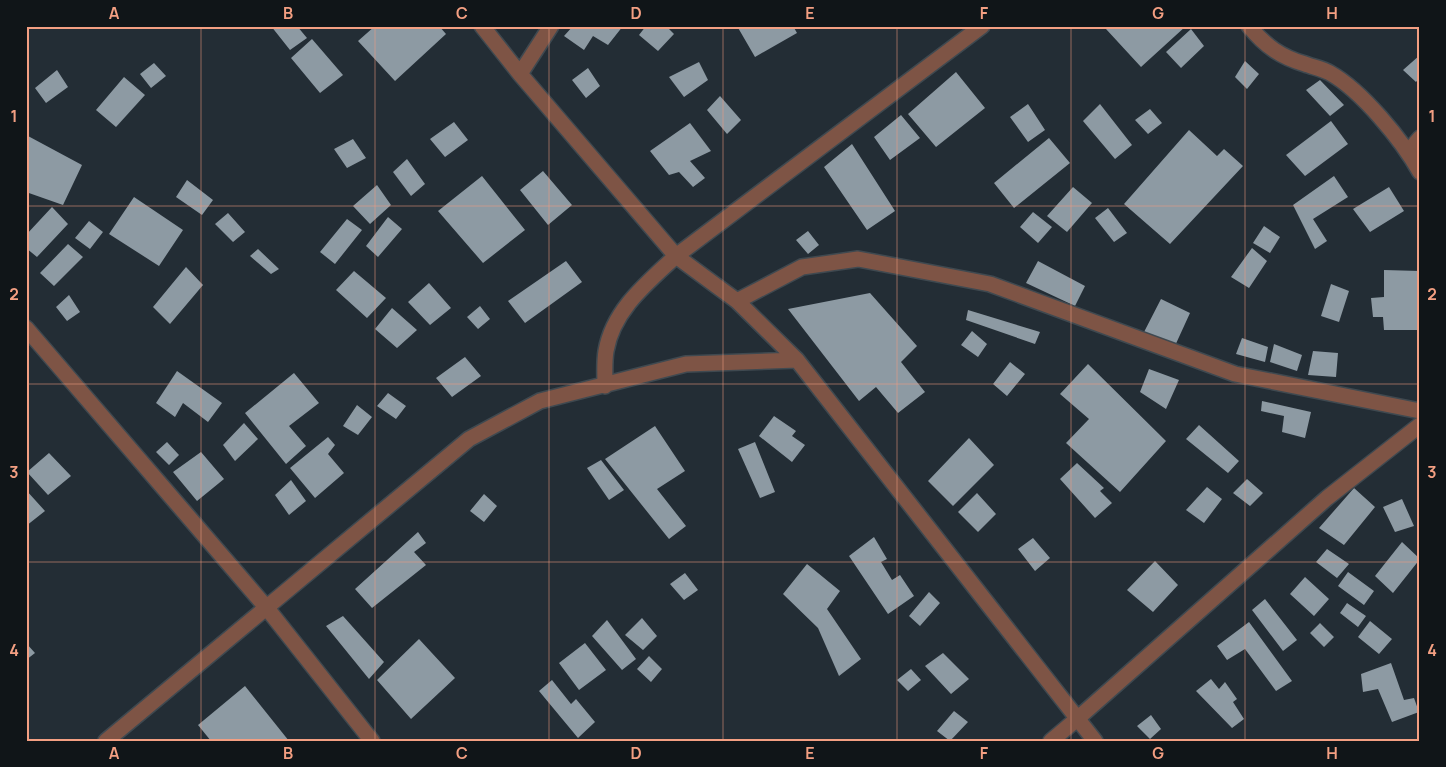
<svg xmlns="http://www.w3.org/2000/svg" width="1446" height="767" viewBox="0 0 1446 767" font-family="Manrope,sans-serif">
  <rect width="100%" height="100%" fill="#232d35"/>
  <!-- building -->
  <path fill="#8d9aa3" d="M 271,26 L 297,26 L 307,38 L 290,50 Z
    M 375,26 L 439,26 L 446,34 L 395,81 L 358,41 Z
    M 573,26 L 623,26 L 608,45 L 593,36 L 584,50 L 564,36 Z
    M 646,26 L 666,26 L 674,34 L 658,51 L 639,35 Z
    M 737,26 L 793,26 L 797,33 L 755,57 Z
    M 1108,26 L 1186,26 L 1141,67 L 1106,29 Z
    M 1191,29 L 1204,46 L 1181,68 L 1166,52 Z
    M 312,39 L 343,75 L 320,93 L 291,58 Z
    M 1420,55 L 1420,77 L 1416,82 L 1403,70 Z
    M 1245,61 L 1259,74 L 1247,89 L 1235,77 Z
    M 699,62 L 708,80 L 684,97 L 669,77 Z
    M 154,63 L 166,76 L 151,88 L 140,74 Z
    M 588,68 L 600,86 L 586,98 L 572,80 Z
    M 57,70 L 68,87 L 46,103 L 35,88 Z
    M 956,72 L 985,108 L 936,147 L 908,114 Z
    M 124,77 L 145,95 L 116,127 L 96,110 Z
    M 1320,80 L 1344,105 L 1330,116 L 1306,90 Z
    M 720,96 L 741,120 L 727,134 L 707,110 Z
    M 1028,104 L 1045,130 L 1028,142 L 1010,117 Z
    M 1100,104 L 1132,145 L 1115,159 L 1083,121 Z
    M 1150,109 L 1162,123 L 1148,134 L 1135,120 Z
    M 901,115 L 920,138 L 890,160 L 874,137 Z
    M 1331,121 L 1348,144 L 1305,176 L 1286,155 Z
    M 454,122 L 468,140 L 445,157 L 430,139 Z
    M 690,123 L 711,151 L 690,161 L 705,178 L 693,187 L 679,172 L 669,175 L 650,151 Z
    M 1189,130 L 1217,156 L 1224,149 L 1243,166 L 1170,244 L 1124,204 Z
    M 28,136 L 82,165 L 63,205 L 26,192 Z
    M 1049,138 L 1070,163 L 1014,208 L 994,183 Z
    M 353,139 L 366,158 L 347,168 L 334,149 Z
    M 852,144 L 895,211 L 867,230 L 824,167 Z
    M 407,159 L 425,184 L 411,196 L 393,172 Z
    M 543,171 L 572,205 L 548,225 L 520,190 Z
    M 482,176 L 525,230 L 483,263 L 438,211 Z
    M 1334,176 L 1348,197 L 1313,219 L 1327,241 L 1315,249 L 1293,205 Z
    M 187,180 L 213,200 L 202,215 L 176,197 Z
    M 377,185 L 391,205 L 370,224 L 353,206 Z
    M 1073,187 L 1092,203 L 1067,232 L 1047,216 Z
    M 1389,187 L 1404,211 L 1370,232 L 1353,209 Z
    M 134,197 L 183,230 L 159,266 L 109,234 Z
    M 52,207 L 68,224 L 37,257 L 26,248 L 26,235 Z
    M 1108,208 L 1127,233 L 1114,242 L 1095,218 Z
    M 1033,212 L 1052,227 L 1038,243 L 1020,227 Z
    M 228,213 L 245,232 L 233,242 L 215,224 Z
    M 388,217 L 402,229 L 378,257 L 366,246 Z
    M 347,219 L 362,230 L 335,264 L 320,252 Z
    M 89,221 L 103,232 L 90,249 L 75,238 Z
    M 1264,226 L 1280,237 L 1270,253 L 1253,243 Z
    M 808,231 L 819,245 L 808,254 L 796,240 Z
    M 68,244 L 83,257 L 54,286 L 40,273 Z
    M 1252,248 L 1267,261 L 1249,288 L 1231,277 Z
    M 258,249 L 279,269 L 271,274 L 250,256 Z
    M 566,261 L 582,282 L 525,323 L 508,301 Z
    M 1038,261 L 1085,286 L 1075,306 L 1026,283 Z
    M 186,267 L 203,285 L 170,324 L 153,307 Z
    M 1384,270 L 1420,271 L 1420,330 L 1384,330 L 1383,317 L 1373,317 L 1371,298 L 1384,297 Z
    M 354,271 L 386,298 L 367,318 L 336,290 Z
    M 429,283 L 451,308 L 430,325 L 408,302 Z
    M 1331,284 L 1349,291 L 1339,322 L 1321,316 Z
    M 870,293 L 917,346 L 901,362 L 925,392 L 898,413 L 876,387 L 859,401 L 788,309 Z
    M 69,295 L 80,312 L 67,321 L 56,307 Z
    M 1161,299 L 1190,313 L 1174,348 L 1143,334 Z
    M 480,306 L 490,319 L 478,329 L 467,317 Z
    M 392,308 L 417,330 L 397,348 L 375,329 Z
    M 968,310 L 1040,332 L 1035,344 L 966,320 Z
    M 972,331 L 987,344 L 978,357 L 961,345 Z
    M 1242,338 L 1268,347 L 1265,362 L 1236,354 Z
    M 1274,344 L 1302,355 L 1297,371 L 1270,362 Z
    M 1313,351 L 1338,353 L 1336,377 L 1308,375 Z
    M 465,357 L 481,376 L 452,397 L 436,378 Z
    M 1010,362 L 1025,374 L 1007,396 L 993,384 Z
    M 1088,364 L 1166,441 L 1120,492 L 1066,443 L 1089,419 L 1060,394 Z
    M 1149,369 L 1179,380 L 1166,409 L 1140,392 Z
    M 177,371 L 222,403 L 208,422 L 183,403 L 175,417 L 156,403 Z
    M 294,373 L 319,403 L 289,426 L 306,446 L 286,464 L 245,413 Z
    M 388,393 L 406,406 L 396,419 L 377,406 Z
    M 1262,401 L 1311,412 L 1305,438 L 1282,432 L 1284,416 L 1261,411 Z
    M 357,405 L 372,417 L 358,435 L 343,426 Z
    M 774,416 L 796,431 L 792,436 L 805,445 L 792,462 L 759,436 Z
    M 244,423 L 258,439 L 235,461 L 223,445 Z
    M 1199,425 L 1239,461 L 1228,473 L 1186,439 Z
    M 655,426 L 685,471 L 657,489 L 686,526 L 669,539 L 605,459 Z
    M 328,437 L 335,445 L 328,454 L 344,473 L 315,498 L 290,468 Z
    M 969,438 L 994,465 L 953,506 L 928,481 Z
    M 167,442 L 179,455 L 169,465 L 156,452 Z
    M 755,442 L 775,492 L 760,498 L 738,449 Z
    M 201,452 L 224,479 L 197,501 L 173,472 Z
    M 49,453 L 71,476 L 48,495 L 27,472 Z
    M 601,460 L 624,490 L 609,500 L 587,468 Z
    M 1077,463 L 1104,488 L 1100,491 L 1112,503 L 1095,518 L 1060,479 Z
    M 1247,479 L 1263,493 L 1250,506 L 1233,493 Z
    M 291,480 L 306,501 L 289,515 L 275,495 Z
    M 1207,487 L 1222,499 L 1204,523 L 1186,510 Z
    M 1354,488 L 1375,507 L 1344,545 L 1319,528 Z
    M 26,490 L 45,511 L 26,526 Z
    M 977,493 L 996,514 L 978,532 L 958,512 Z
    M 484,494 L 497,506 L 484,522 L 470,511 Z
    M 1402,499 L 1414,526 L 1395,532 L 1383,507 Z
    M 418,532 L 426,543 L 414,552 L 426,565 L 372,608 L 355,589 Z
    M 874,537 L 887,559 L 881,562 L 892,580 L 900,575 L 914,596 L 888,614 L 849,556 Z
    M 1033,538 L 1050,558 L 1035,571 L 1018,549 Z
    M 1402,542 L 1420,559 L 1393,593 L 1375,576 Z
    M 1327,549 L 1349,564 L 1337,578 L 1316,562 Z
    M 1155,561 L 1178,585 L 1153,612 L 1127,590 Z
    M 807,564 L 840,591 L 827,609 L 861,659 L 839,676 L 818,628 L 783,594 Z
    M 1348,572 L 1374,591 L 1364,605 L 1338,586 Z
    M 685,573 L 698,590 L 684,600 L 670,584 Z
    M 1305,577 L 1329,599 L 1314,616 L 1290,594 Z
    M 929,592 L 940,603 L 920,626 L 909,616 Z
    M 1265,599 L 1297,640 L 1283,651 L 1252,610 Z
    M 1347,603 L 1366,616 L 1358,627 L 1340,613 Z
    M 343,616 L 384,662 L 369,679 L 326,626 Z
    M 642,618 L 657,636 L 643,650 L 625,635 Z
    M 607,620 L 636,659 L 622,670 L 592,636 Z
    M 1370,621 L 1392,639 L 1379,654 L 1358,637 Z
    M 1249,622 L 1292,681 L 1276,691 L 1245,649 L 1227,660 L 1217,646 Z
    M 1320,623 L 1334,637 L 1324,647 L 1310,633 Z
    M 419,639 L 455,678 L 411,719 L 377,680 Z
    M 26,643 L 35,653 L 26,660 Z
    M 585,643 L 606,670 L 579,690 L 559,663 Z
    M 943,653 L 969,679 L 951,694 L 925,666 Z
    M 649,656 L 662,669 L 651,682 L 637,669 Z
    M 1391,663 L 1404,700 L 1414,698 L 1419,712 L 1392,722 L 1378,689 L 1363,692 L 1361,674 Z
    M 911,669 L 921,680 L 908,691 L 897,680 Z
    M 1211,679 L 1219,689 L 1225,682 L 1237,699 L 1233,702 L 1244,719 L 1232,728 L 1196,691 Z
    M 552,680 L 571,704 L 576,699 L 595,722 L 578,738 L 539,691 Z
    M 245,686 L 289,741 L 211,741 L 198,725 Z
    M 954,711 L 968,722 L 950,741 L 937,731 Z
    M 1151,715 L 1161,729 L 1150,739 L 1137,726 Z"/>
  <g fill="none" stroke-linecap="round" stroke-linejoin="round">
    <!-- service casing -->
    <g stroke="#3f4950" stroke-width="18">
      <path id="service" d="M 1408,152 L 1420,138
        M 1051,741 L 1077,719"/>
    </g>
    <!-- minor casing -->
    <g stroke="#3f4950" stroke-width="18">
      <path id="minor" d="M 482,26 L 520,74 L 676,256 L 737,301 L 797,360 L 1095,741
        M 1249,26 C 1265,46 1281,57 1305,64 C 1313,67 1323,69 1330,73 C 1362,91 1402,140 1420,172
        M 520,74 L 551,26
        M 737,301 L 802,267 L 858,259 L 990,284 L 1235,374 L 1420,411
        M 26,328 L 266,607 L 372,741
        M 605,386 C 605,375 604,363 606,351 C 613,310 647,283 676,256 L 982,26
        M 1077,719 L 1327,498 L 1420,425
        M 106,741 L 469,439 L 540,401 L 686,364 L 797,360"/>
    </g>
    <!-- service -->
    <use href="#service" stroke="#7e5445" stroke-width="15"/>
    <!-- minor -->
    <use href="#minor" stroke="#7e5445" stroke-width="15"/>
  </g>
  <!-- grid -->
  <path fill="none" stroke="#f39f82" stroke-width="1" stroke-opacity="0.55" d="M 201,26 L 201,741M 375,26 L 375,741M 549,26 L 549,741M 723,26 L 723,741M 897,26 L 897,741M 1071,26 L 1071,741M 1245,26 L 1245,741M 26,206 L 1420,206M 26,384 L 1420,384M 26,562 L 1420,562"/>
  <!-- border -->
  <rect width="1446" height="767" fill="none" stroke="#101518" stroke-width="55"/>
  <rect x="28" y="28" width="1390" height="712" fill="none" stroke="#f39f82" stroke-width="2"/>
  <g font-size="16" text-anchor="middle" font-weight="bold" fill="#f39f82">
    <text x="114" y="19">A</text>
    <text x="288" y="19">B</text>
    <text x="462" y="19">C</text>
    <text x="636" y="19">D</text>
    <text x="810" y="19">E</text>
    <text x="984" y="19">F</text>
    <text x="1158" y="19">G</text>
    <text x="1332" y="19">H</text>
    <text x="14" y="122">1</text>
    <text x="1432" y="122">1</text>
    <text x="14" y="300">2</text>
    <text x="1432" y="300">2</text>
    <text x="14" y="478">3</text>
    <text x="1432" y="478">3</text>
    <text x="14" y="656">4</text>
    <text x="1432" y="656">4</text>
    <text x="114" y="759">A</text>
    <text x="288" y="759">B</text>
    <text x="462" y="759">C</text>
    <text x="636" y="759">D</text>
    <text x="810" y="759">E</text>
    <text x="984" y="759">F</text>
    <text x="1158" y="759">G</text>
    <text x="1332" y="759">H</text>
  </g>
</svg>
